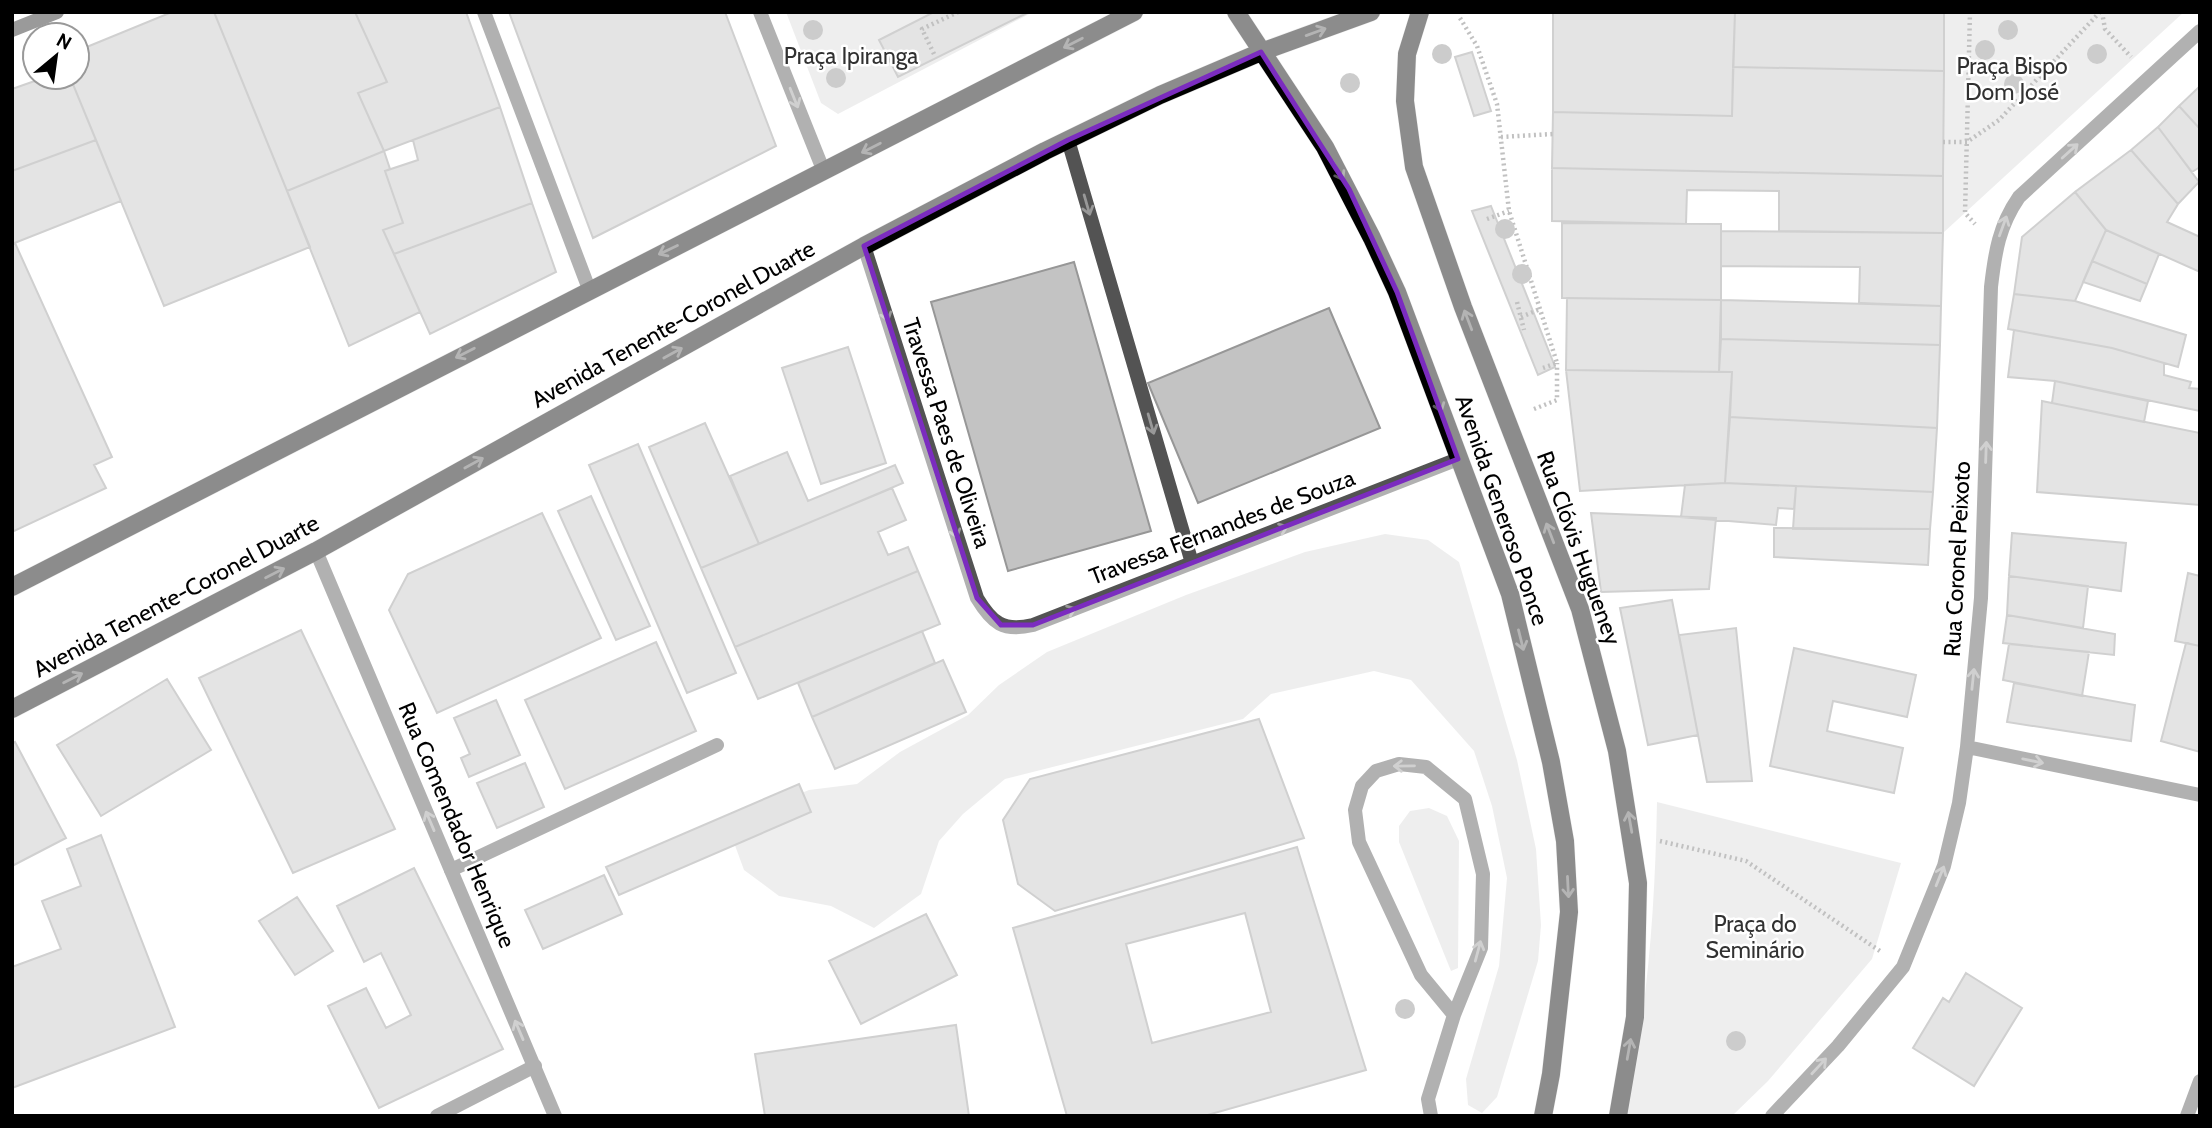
<svg xmlns="http://www.w3.org/2000/svg" width="2212" height="1128" viewBox="0 0 2212 1128" font-family="Cabin,sans-serif">
  <rect width="100%" height="100%" fill="#fff"/>
  <!-- green -->
  <path fill="#dadada" d="M 786,12 L 1033,12 L 838,114 L 821,103 Z
    M 1944,12 L 2184,12 L 1943,233 Z
    M 1385,534 L 1428,540 L 1459,562 L 1517,760 L 1536,849 L 1541,925 L 1538,961 L 1497,1097 L 1482,1113 L 1468,1105 L 1466,1079 L 1499,966 L 1507,878 L 1492,806 L 1474,751 L 1411,680 L 1374,671 L 1271,694 L 1243,719 L 1005,779 L 963,814 L 939,841 L 921,894 L 874,928 L 831,906 L 779,896 L 744,870 L 733,840 L 757,811 L 809,790 L 857,784 L 900,752 L 968,715 L 999,685 L 1047,652 L 1186,595 L 1305,552 Z
    M 1657,802 L 1901,863 L 1872,959 L 1768,1081 L 1732,1116 L 1624,1116 C 1648,1012 1655,908 1657,802 Z
    M 1429,808 L 1447,816 L 1459,841 L 1458,968 L 1451,971 L 1399,842 L 1399,826 L 1410,811 Z"/>
  <!-- building -->
  <path fill="#c3c3c3" stroke="#979797" stroke-width="2" fill-rule="evenodd" d="M 172,12 L 214,12 L 310,247 L 164,306 L 70,77 L 77,77 L 77,51 Z
    M 214,12 L 355,12 L 387,82 L 358,93 L 384,151 L 287,191 Z
    M 355,12 L 466,12 L 500,107 L 384,151 L 358,93 L 387,82 Z
    M 509,12 L 725,12 L 776,146 L 593,238 Z
    M 934,12 L 1029,12 L 898,77 L 879,40 Z
    M 1553,12 L 1735,12 L 1732,116 L 1553,112 Z
    M 1735,12 L 1944,12 L 1944,71 L 1733,67 Z
    M 1472,52 L 1491,111 L 1474,116 L 1455,57 Z
    M 1733,67 L 1944,71 L 1943,176 L 1552,168 L 1553,112 L 1732,116 Z
    M 46,77 L 70,77 L 96,140 L 12,171 L 12,89 Z
    M 2200,86 L 2200,129 L 2179,106 Z
    M 2179,106 L 2200,129 L 2200,167 L 2192,172 L 2158,127 Z
    M 500,107 L 532,203 L 394,254 L 383,230 L 403,223 L 385,171 L 418,160 L 413,140 Z
    M 2158,127 L 2199,182 L 2178,204 L 2131,150 Z
    M 96,140 L 121,201 L 12,244 L 12,171 Z
    M 2131,150 L 2178,204 L 2167,222 L 2200,237 L 2200,272 L 2106,230 L 2075,192 Z
    M 384,151 L 390,169 L 385,171 L 403,223 L 383,230 L 420,312 L 349,346 L 287,191 Z
    M 1552,168 L 1943,176 L 1943,233 L 1779,231 L 1779,191 L 1687,190 L 1686,224 L 1552,221 Z
    M 2075,192 L 2106,230 L 2075,301 L 2014,294 L 2022,237 Z
    M 532,203 L 556,272 L 430,334 L 394,254 Z
    M 1491,206 L 1554,364 L 1555,367 L 1538,375 L 1472,211 Z
    M 1562,223 L 1721,224 L 1721,300 L 1562,298 Z
    M 2106,230 L 2159,254 L 2147,284 L 2092,261 Z
    M 1721,231 L 1943,233 L 1941,306 L 1859,303 L 1860,267 L 1721,266 Z
    M 15,243 L 112,457 L 94,465 L 106,488 L 12,532 L 12,244 Z
    M 2092,261 L 2147,284 L 2140,301 L 2083,282 Z
    M 1074,262 L 1151,531 L 1008,571 L 931,302 Z
    M 2014,294 L 2075,301 L 2186,335 L 2178,367 L 2112,348 L 2008,329 Z
    M 1567,298 L 1721,300 L 1719,372 L 1566,370 Z
    M 1721,300 L 1941,306 L 1940,345 L 1721,339 Z
    M 1329,308 L 1380,428 L 1198,503 L 1148,383 Z
    M 2014,330 L 2112,348 L 2164,363 L 2164,375 L 2191,382 L 2189,388 L 2200,389 L 2200,411 L 2055,381 L 2008,377 Z
    M 1721,339 L 1940,345 L 1937,428 L 1730,417 L 1732,372 L 1719,372 Z
    M 848,347 L 886,463 L 821,484 L 782,368 Z
    M 1566,370 L 1732,372 L 1725,483 L 1580,491 Z
    M 2055,381 L 2148,401 L 2144,422 L 2052,403 Z
    M 2042,401 L 2200,433 L 2200,505 L 2037,492 Z
    M 1730,417 L 1937,428 L 1933,492 L 1725,483 Z
    M 705,423 L 759,544 L 701,568 L 649,447 Z
    M 638,444 L 736,673 L 687,693 L 589,465 Z
    M 787,452 L 808,501 L 895,465 L 903,483 L 759,544 L 730,476 Z
    M 1725,483 L 1796,486 L 1794,509 L 1778,508 L 1776,525 L 1681,517 L 1685,485 Z
    M 1796,486 L 1933,492 L 1930,529 L 1793,529 Z
    M 892,488 L 906,520 L 878,532 L 888,555 L 908,547 L 918,571 L 735,647 L 701,568 Z
    M 591,496 L 650,626 L 616,640 L 558,511 Z
    M 542,513 L 601,638 L 437,713 L 389,610 L 408,574 Z
    M 1591,513 L 1716,518 L 1709,589 L 1601,592 Z
    M 1774,528 L 1930,529 L 1928,565 L 1774,557 Z
    M 2012,533 L 2126,543 L 2121,591 L 2009,576 Z
    M 918,571 L 940,624 L 758,699 L 735,647 Z
    M 2188,573 L 2200,576 L 2200,646 L 2175,641 Z
    M 2009,576 L 2088,586 L 2083,628 L 2007,615 Z
    M 1672,600 L 1698,735 L 1648,745 L 1620,608 Z
    M 2007,615 L 2115,634 L 2114,655 L 2003,643 Z
    M 1736,628 L 1752,781 L 1707,782 L 1679,635 Z
    M 301,630 L 395,829 L 293,873 L 199,678 Z
    M 922,631 L 935,663 L 812,717 L 798,683 Z
    M 656,642 L 696,731 L 565,789 L 525,700 Z
    M 2186,643 L 2200,646 L 2200,752 L 2161,741 Z
    M 2009,644 L 2089,652 L 2082,696 L 2003,680 Z
    M 1794,648 L 1916,675 L 1907,717 L 1833,701 L 1827,731 L 1903,748 L 1894,793 L 1770,766 Z
    M 943,660 L 966,712 L 835,769 L 812,717 Z
    M 167,679 L 211,750 L 101,816 L 57,745 Z
    M 2014,683 L 2135,705 L 2131,741 L 2007,722 Z
    M 496,700 L 520,755 L 469,777 L 461,758 L 470,754 L 454,718 Z
    M 1259,719 L 1304,838 L 1055,911 L 1018,884 L 1003,820 L 1030,779 Z
    M 15,742 L 66,838 L 12,866 L 12,744 Z
    M 525,763 L 544,807 L 497,828 L 477,783 Z
    M 799,784 L 811,812 L 619,895 L 606,867 Z
    M 101,835 L 175,1027 L 12,1088 L 12,967 L 61,949 L 42,901 L 81,886 L 67,849 Z
    M 1297,847 L 1366,1070 L 1204,1116 L 1067,1116 L 1013,928 ZM 1245,913 L 1271,1012 L 1152,1043 L 1126,944 Z
    M 414,868 L 503,1049 L 379,1108 L 328,1006 L 366,988 L 386,1028 L 411,1015 L 381,953 L 364,962 L 337,906 Z
    M 604,875 L 622,914 L 543,949 L 525,910 Z
    M 297,897 L 333,951 L 295,975 L 259,921 Z
    M 926,914 L 957,975 L 861,1024 L 829,961 Z
    M 1966,973 L 2022,1008 L 1974,1086 L 1913,1048 L 1943,998 L 1949,1002 Z
    M 956,1025 L 969,1116 L 765,1116 L 755,1054 Z"/>
  <g fill="none" stroke-linecap="round" stroke-linejoin="round">
    <!-- primary casing -->
    <g stroke="#dbdbdb" stroke-width="19">
      <path id="primary" d="M 1236,12 L 1325,147 L 1372,238 L 1397,292 L 1510,594 L 1551,762 L 1565,841 L 1569,912 L 1551,1074 L 1543,1116
        M 1420,12 L 1407,54 L 1405,101 L 1414,167 L 1463,307 L 1580,609 L 1617,751 L 1638,883 L 1635,1017 L 1618,1116
        M 12,587 L 1134,12
        M 12,709 L 316,551 L 864,246 L 1045,151 L 1160,95 L 1261,52 L 1371,12"/>
    </g>
    <!-- path -->
    <path stroke="#757575" stroke-width="4.5" stroke-dasharray="2 3.5" stroke-linecap="butt" d="M 1970,12 L 1965,213 L 1975,224
      M 2102,12 L 2105,29 L 2131,57
      M 1460,18 L 1477,46 L 1497,104 L 1509,211 L 1557,363 L 1540,369
      M 934,54 L 922,29 L 958,12
      M 1501,137 L 1553,134
      M 1943,142 L 1967,142 L 1999,120 L 2100,12
      M 1487,219 L 1509,211
      M 1517,302 L 1524,330
      M 1521,317 L 1540,309
      M 1534,409 L 1557,400 L 1557,363
      M 1660,841 L 1746,861 L 1880,951"/>
    <!-- lane -->
    <path stroke="#535353" stroke-width="14" d="M 1068,140 L 1192,563
      M 451,870 L 717,745
      M 1431,1116 L 1428,1099 L 1454,1015 L 1481,948 L 1483,874 L 1465,799 L 1426,767 L 1399,764 L 1376,771 L 1362,786 L 1355,810 L 1359,842 L 1421,975 L 1454,1015
      M 2187,1116 L 2200,1081"/>
    <!-- street -->
    <path stroke="#535353" stroke-width="14" d="M 484,12 L 589,289
      M 760,12 L 824,172
      M 864,246 L 977,598 C 992,623 1003,632 1033,625 L 1458,459
      M 316,551 L 555,1116
      M 1967,747 L 2200,795
      M 437,1116 L 535,1066
      M 1772,1116 L 1838,1046 L 1903,967 L 1944,866 L 1959,803 L 1967,747 L 1981,598 L 1991,287 C 1995,252 1999,226 2019,197 L 2200,31"/>
    <!-- secondary -->
    <path stroke="#202020" stroke-width="14" d="M 12,30 L 57,12"/>
    <!-- primary -->
    <use href="#primary" stroke="#000" stroke-width="18"/>
  </g>
  <!-- trees -->
  <g fill="#8e8e8e">
    <circle cx="813" cy="30" r="10"/>
    <circle cx="2008" cy="30" r="10"/>
    <circle cx="1985" cy="50" r="10"/>
    <circle cx="1442" cy="54" r="10"/>
    <circle cx="2097" cy="54" r="10"/>
    <circle cx="836" cy="78" r="10"/>
    <circle cx="1350" cy="83" r="10"/>
    <circle cx="2014" cy="84" r="10"/>
    <circle cx="1505" cy="229" r="10"/>
    <circle cx="1522" cy="274" r="10"/>
    <circle cx="1405" cy="1009" r="10"/>
    <circle cx="1736" cy="1041" r="10"/>
  </g>
  <!-- one-way arrows -->
  <defs><path id="oneway-shaft" d="M-6 0H5M1.5-3L5.5 0L1.5 3" fill="none" stroke-width="1.6" stroke-linecap="round" stroke-linejoin="round" transform="scale(1.75)"/></defs>
  <g stroke="#595959">
    <use href="#oneway-shaft" transform="translate(1316 32) rotate(-20)"/>
    <use href="#oneway-shaft" transform="translate(1073 43) rotate(153)"/>
    <use href="#oneway-shaft" transform="translate(871 148) rotate(153)"/>
    <use href="#oneway-shaft" transform="translate(1338 171) rotate(61)"/>
    <use href="#oneway-shaft" transform="translate(668 250) rotate(154)"/>
    <use href="#oneway-shaft" transform="translate(1468 320) rotate(-111)"/>
    <use href="#oneway-shaft" transform="translate(465 353) rotate(153)"/>
    <use href="#oneway-shaft" transform="translate(673 353) rotate(-29)"/>
    <use href="#oneway-shaft" transform="translate(1438 402) rotate(70)"/>
    <use href="#oneway-shaft" transform="translate(474 463) rotate(-29)"/>
    <use href="#oneway-shaft" transform="translate(1550 533) rotate(-111)"/>
    <use href="#oneway-shaft" transform="translate(275 573) rotate(-27)"/>
    <use href="#oneway-shaft" transform="translate(1521 640) rotate(76)"/>
    <use href="#oneway-shaft" transform="translate(73 678) rotate(-27)"/>
    <use href="#oneway-shaft" transform="translate(1630 822) rotate(-100)"/>
    <use href="#oneway-shaft" transform="translate(1568 887) rotate(87)"/>
    <use href="#oneway-shaft" transform="translate(1629 1049) rotate(-80)"/>
  </g>
  <g stroke="#989898">
    <use href="#oneway-shaft" transform="translate(794 98) rotate(68)"/>
    <use href="#oneway-shaft" transform="translate(2070 151) rotate(-42)"/>
    <use href="#oneway-shaft" transform="translate(1087 205) rotate(74)"/>
    <use href="#oneway-shaft" transform="translate(2003 226) rotate(-70)"/>
    <use href="#oneway-shaft" transform="translate(885 311) rotate(72)"/>
    <use href="#oneway-shaft" transform="translate(1151 424) rotate(74)"/>
    <use href="#oneway-shaft" transform="translate(1986 452) rotate(-88)"/>
    <use href="#oneway-shaft" transform="translate(954 528) rotate(72)"/>
    <use href="#oneway-shaft" transform="translate(1278 530) rotate(-21)"/>
    <use href="#oneway-shaft" transform="translate(1066 612) rotate(-21)"/>
    <use href="#oneway-shaft" transform="translate(1973 679) rotate(-84)"/>
    <use href="#oneway-shaft" transform="translate(2033 761) rotate(12)"/>
    <use href="#oneway-shaft" transform="translate(1404 766) rotate(179)"/>
    <use href="#oneway-shaft" transform="translate(430 821) rotate(-113)"/>
    <use href="#oneway-shaft" transform="translate(1940 876) rotate(-68)"/>
    <use href="#oneway-shaft" transform="translate(1478 951) rotate(-75)"/>
    <use href="#oneway-shaft" transform="translate(519 1030) rotate(-113)"/>
    <use href="#oneway-shaft" transform="translate(1819 1066) rotate(-47)"/>
  </g>
  <!-- marked area -->
  <path d="M0 0H2212V1128H0ZM 1261,52 L 1349,189 L 1397,292 L 1458,459 L 1033,625 L 1001,625 L 977,598 L 864,246 L 1068,140 Z" fill="#fff" fill-opacity=".55" fill-rule="evenodd"/>
  <path fill="none" stroke="#7b2cbf" stroke-width="5" stroke-linejoin="round" d="M 1261,52 L 1349,189 L 1397,292 L 1458,459 L 1033,625 L 1001,625 L 977,598 L 864,246 L 1068,140 Z"/>
  <g text-anchor="middle" stroke-width="5" stroke-linejoin="round" paint-order="stroke">
    <!-- park labels -->
    <g font-size="23" fill="#313131" stroke="#fff">
      <text x="851" y="64">Praça Ipiranga</text>
      <text x="2012" y="74">Praça Bispo<tspan x="2012" dy="26">Dom José</tspan></text>
      <text x="1755" y="932">Praça do<tspan x="1755" dy="26">Seminário</tspan></text>
    </g>
    <!-- street labels -->
    <g font-size="23" fill="#000" stroke="#fff">
      <text transform="translate(673 324) rotate(-29)" y="8">Avenida Tenente-Coronel Duarte</text>
      <text transform="translate(947 433) rotate(72)" y="8">Travessa Paes de Oliveira</text>
      <text transform="translate(1502 510) rotate(71)" y="8">Avenida Generoso Ponce</text>
      <text transform="translate(1222 527) rotate(-21)" y="8">Travessa Fernandes de Souza</text>
      <text transform="translate(1579 548) rotate(70)" y="8">Rua Clóvis Hugueney</text>
      <text transform="translate(1957 559) rotate(-87)" y="8">Rua Coronel Peixoto</text>
      <text transform="translate(176 596) rotate(-28)" y="8">Avenida Tenente-Coronel Duarte</text>
      <text transform="translate(457 825) rotate(67)" y="8">Rua Comendador Henrique</text>
    </g>
  </g>
  <!-- border -->
  <rect width="2212" height="1128" fill="none" stroke="#000000" stroke-width="28"/>
  <!-- north arrow -->
  <g transform="translate(56 56) rotate(29)"><circle r="33" fill="#ffffff" stroke="#999999" stroke-width="2"/>
  <path d="M0-5L12 26L0 18L-12 26Z" fill="#000000"/>
  <text y="-10" font-size="19" font-weight="bold" text-anchor="middle" fill="#000000">N</text>
  </g>
</svg>
